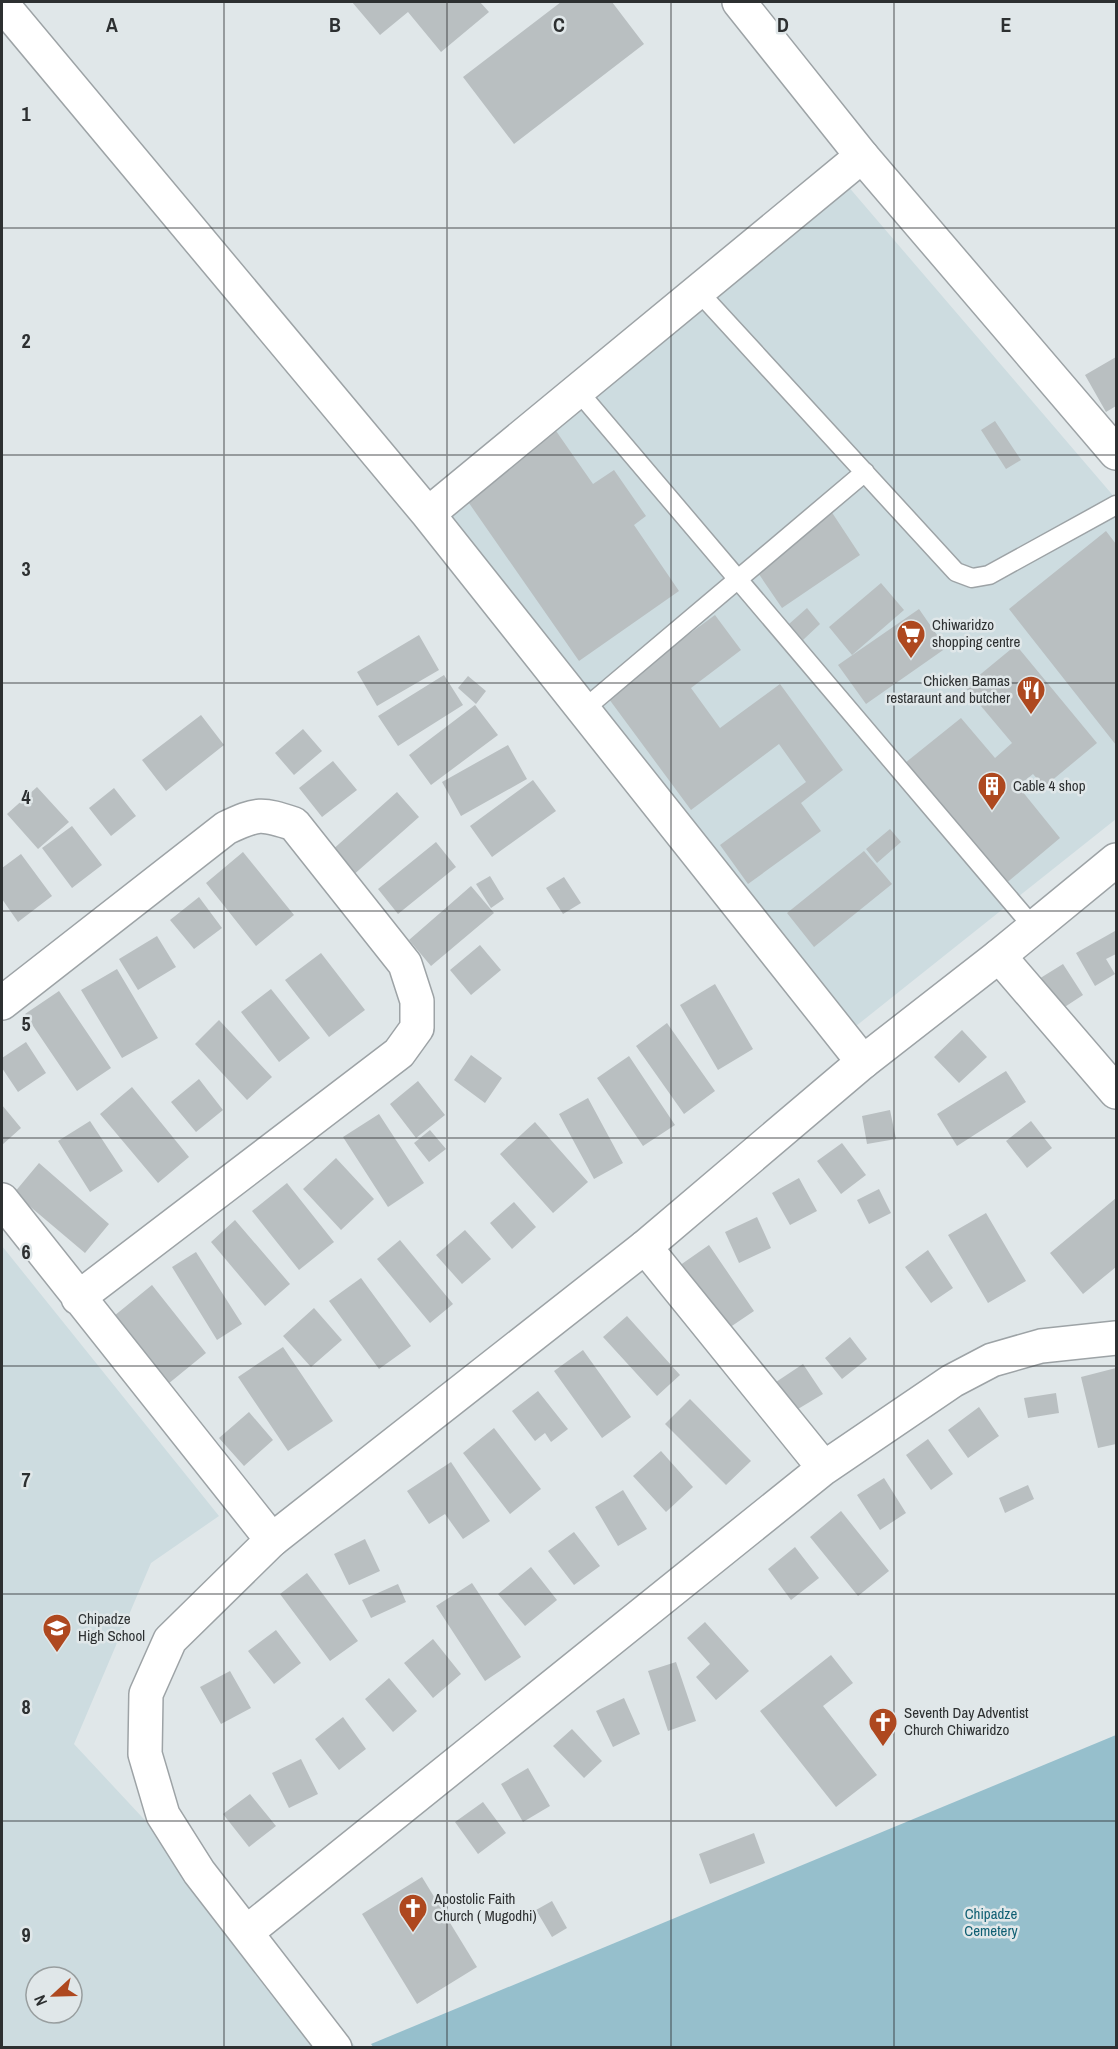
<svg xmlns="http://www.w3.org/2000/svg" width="1118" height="2049" viewBox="0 0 1118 2049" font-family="'Archivo Narrow',sans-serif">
  <rect width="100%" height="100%" fill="#e0e7e9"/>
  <!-- built -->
  <path fill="#cddce0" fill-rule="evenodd" d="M 847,185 L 1116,499 L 1116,819 L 851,1030 L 431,505 Z
    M 2,1246 L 219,1516 L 151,1563 L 74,1744 L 356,2047 L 2,2047 ZM 36,1977 L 72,1977 L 72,2013 L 36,2013 Z"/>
  <!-- green -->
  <path fill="#96bfcc" d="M 1116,1735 L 1116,2047 L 374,2048 L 371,2044 Z"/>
  <!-- building -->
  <path fill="#b9bfc1" d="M 352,2 L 480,2 L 489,12 L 441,52 L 408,12 L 380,35 Z
    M 561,2 L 612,2 L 644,44 L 514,144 L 463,77 Z
    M 1116,357 L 1116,406 L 1106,412 L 1085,375 Z
    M 995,421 L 1021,460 L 1006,469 L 981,430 Z
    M 554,428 L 593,484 L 614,470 L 646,516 L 634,525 L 679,591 L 579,661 L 462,493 Z
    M 831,511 L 860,555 L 782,608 L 752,564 Z
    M 1106,531 L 1116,544 L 1116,745 L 1009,609 Z
    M 881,583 L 904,610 L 852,655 L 829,627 Z
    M 807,608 L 820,624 L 803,640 L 789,624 Z
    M 919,609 L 946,648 L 866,704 L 838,665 Z
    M 715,615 L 741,650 L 691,688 L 720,728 L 780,684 L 843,770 L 801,803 L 821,831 L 748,884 L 720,845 L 806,782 L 779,744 L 691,810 L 606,695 Z
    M 419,635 L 439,670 L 377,706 L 357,672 Z
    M 1016,645 L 1097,743 L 1044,787 L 1033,774 L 1018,786 L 1060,838 L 1004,885 L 905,763 L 961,718 L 995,758 L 1012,743 L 965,687 Z
    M 444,675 L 463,705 L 398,746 L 378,716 Z
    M 468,676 L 486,691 L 476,704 L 458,688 Z
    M 475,705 L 498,735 L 431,785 L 409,755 Z
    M 201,715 L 224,745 L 166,791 L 142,760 Z
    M 303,729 L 322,751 L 294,775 L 275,753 Z
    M 508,745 L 527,779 L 461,816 L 442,782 Z
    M 333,761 L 357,790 L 322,817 L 299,788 Z
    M 533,780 L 556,811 L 492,857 L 470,826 Z
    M 37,787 L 69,822 L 38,849 L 7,814 Z
    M 114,788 L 136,816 L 111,836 L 89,808 Z
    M 397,792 L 419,817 L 351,877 L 330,852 Z
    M 72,826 L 102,865 L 72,888 L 42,848 Z
    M 890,829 L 901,842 L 877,863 L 866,849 Z
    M 436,842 L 456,867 L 398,914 L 378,889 Z
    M 864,851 L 892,884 L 814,947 L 787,913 Z
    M 243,852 L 294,915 L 256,946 L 206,883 Z
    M 21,854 L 52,896 L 18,922 L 2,899 L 2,868 Z
    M 490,876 L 504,899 L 491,908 L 476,884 Z
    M 564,877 L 581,903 L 563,914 L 546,888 Z
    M 471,886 L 494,913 L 431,966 L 409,940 Z
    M 199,897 L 222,928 L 194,949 L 170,920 Z
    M 1115,931 L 1116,954 L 1106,959 L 1115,974 L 1095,986 L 1076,953 Z
    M 157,936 L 176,967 L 138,990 L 119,959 Z
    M 480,945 L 501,970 L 471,995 L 450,970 Z
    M 321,953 L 365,1010 L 329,1037 L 285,980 Z
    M 1063,964 L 1083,995 L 1054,1014 L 1034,982 Z
    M 117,969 L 158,1038 L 122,1058 L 81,990 Z
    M 715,984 L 753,1049 L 718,1070 L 680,1005 Z
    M 271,989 L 310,1038 L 279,1062 L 241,1012 Z
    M 59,991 L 111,1068 L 77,1091 L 25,1014 Z
    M 219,1020 L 272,1077 L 247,1100 L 195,1044 Z
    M 667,1023 L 715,1091 L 684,1114 L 636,1046 Z
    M 962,1030 L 987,1057 L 959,1083 L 934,1057 Z
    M 26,1042 L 46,1073 L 18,1092 L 2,1068 L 2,1058 Z
    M 471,1055 L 502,1078 L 485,1103 L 454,1080 Z
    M 629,1056 L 675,1125 L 643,1146 L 597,1078 Z
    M 1006,1071 L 1026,1102 L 957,1146 L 937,1114 Z
    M 199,1079 L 223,1110 L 196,1132 L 171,1102 Z
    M 418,1081 L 445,1115 L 416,1138 L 390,1104 Z
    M 132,1087 L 189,1157 L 158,1183 L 100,1114 Z
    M 588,1098 L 623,1163 L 594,1179 L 559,1114 Z
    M 2,1105 L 21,1128 L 2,1145 Z
    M 890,1110 L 896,1139 L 867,1144 L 862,1116 Z
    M 379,1114 L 424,1183 L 388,1207 L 343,1137 Z
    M 90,1121 L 123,1171 L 90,1192 L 58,1141 Z
    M 1031,1121 L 1052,1148 L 1027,1168 L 1006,1141 Z
    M 535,1122 L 588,1182 L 553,1213 L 500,1154 Z
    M 430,1130 L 446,1149 L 429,1162 L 414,1143 Z
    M 842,1143 L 866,1175 L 841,1194 L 817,1161 Z
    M 336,1158 L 374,1199 L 341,1230 L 303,1189 Z
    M 39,1163 L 109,1224 L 85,1253 L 14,1193 Z
    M 799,1178 L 817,1211 L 790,1225 L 772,1193 Z
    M 287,1183 L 334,1242 L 299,1270 L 252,1211 Z
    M 879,1189 L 891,1213 L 869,1224 L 857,1200 Z
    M 1116,1198 L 1116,1267 L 1083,1294 L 1050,1253 Z
    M 514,1202 L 536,1227 L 512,1249 L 490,1223 Z
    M 986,1213 L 1026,1281 L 988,1303 L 948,1235 Z
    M 757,1217 L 771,1248 L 739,1263 L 725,1232 Z
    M 235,1220 L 290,1284 L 265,1306 L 211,1242 Z
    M 465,1230 L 491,1259 L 462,1284 L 436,1255 Z
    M 400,1240 L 453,1304 L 430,1323 L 377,1259 Z
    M 709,1245 L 754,1311 L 720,1334 L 676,1268 Z
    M 928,1250 L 953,1288 L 931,1303 L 905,1267 Z
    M 196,1252 L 242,1324 L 217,1340 L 172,1267 Z
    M 361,1278 L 411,1346 L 379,1369 L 329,1301 Z
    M 152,1285 L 206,1353 L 168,1384 L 114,1316 Z
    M 314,1308 L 342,1340 L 311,1367 L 283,1336 Z
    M 627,1316 L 680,1375 L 657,1396 L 603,1337 Z
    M 850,1337 L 867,1359 L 842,1379 L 825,1358 Z
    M 283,1347 L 333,1421 L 288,1451 L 238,1377 Z
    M 583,1350 L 631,1417 L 602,1438 L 554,1371 Z
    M 803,1364 L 823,1394 L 788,1415 L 770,1386 Z
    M 1116,1368 L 1116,1444 L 1098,1448 L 1081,1377 Z
    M 538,1391 L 568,1429 L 551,1442 L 545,1433 L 535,1441 L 512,1411 Z
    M 1056,1393 L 1059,1413 L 1028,1418 L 1024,1398 Z
    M 690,1399 L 751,1461 L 726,1485 L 665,1424 Z
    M 979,1407 L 999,1436 L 968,1458 L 948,1430 Z
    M 249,1412 L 273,1440 L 244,1466 L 219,1438 Z
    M 494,1428 L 541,1489 L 510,1514 L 463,1453 Z
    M 928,1439 L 953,1474 L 931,1490 L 906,1455 Z
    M 661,1451 L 693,1487 L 666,1512 L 633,1476 Z
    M 451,1462 L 490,1521 L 463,1539 L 445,1514 L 429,1524 L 407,1491 Z
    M 884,1478 L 906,1513 L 880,1530 L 857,1495 Z
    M 1028,1485 L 1034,1499 L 1005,1513 L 999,1498 Z
    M 623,1490 L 647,1529 L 618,1546 L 595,1507 Z
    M 841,1511 L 889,1571 L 858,1596 L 810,1537 Z
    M 574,1532 L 600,1566 L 574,1585 L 548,1551 Z
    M 365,1539 L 380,1571 L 349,1585 L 334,1554 Z
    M 795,1547 L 819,1578 L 791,1600 L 768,1569 Z
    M 531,1567 L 557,1600 L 525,1626 L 498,1594 Z
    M 307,1573 L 358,1641 L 330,1661 L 280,1594 Z
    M 472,1583 L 521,1657 L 485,1681 L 436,1606 Z
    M 398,1584 L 406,1602 L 371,1618 L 362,1600 Z
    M 705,1622 L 749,1671 L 716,1700 L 696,1677 L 710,1664 L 687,1638 Z
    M 276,1630 L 301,1663 L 274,1684 L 248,1651 Z
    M 433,1639 L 461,1674 L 433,1698 L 404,1663 Z
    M 831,1655 L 853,1683 L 823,1706 L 877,1775 L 836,1807 L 760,1711 Z
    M 676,1662 L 696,1721 L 668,1731 L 648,1671 Z
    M 230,1671 L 251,1708 L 221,1724 L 200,1687 Z
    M 389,1678 L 417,1711 L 393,1732 L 365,1699 Z
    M 624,1698 L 640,1734 L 613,1747 L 596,1711 Z
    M 343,1717 L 366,1749 L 339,1770 L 315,1739 Z
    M 572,1729 L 602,1761 L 584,1778 L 553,1746 Z
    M 301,1759 L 318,1794 L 289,1808 L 272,1773 Z
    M 528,1768 L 550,1806 L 523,1822 L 501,1784 Z
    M 250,1794 L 276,1826 L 249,1847 L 223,1814 Z
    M 483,1802 L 506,1833 L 478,1854 L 455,1822 Z
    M 754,1833 L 765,1863 L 710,1884 L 699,1854 Z
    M 422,1877 L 477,1967 L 417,2004 L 362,1914 Z
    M 552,1901 L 567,1928 L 552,1937 L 536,1910 Z"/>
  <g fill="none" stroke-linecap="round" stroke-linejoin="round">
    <!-- service casing -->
    <g stroke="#9da3a6" stroke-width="21">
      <path id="service" d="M 698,291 L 956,572 L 972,578 L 989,575 L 1116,505
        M 578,391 L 1034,928
        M 583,710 L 865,472"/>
    </g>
    <!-- minor casing -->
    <g stroke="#9da3a6" stroke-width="36">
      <path id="minor" d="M 2,4 L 428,514 L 863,1062
        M 428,514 L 862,156
        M 999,956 L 1116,1092
        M 2,1003 L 226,828 C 258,813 261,813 294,824 L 405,964 L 417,1001 L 417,1028 L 399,1053 L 78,1298
        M 2,1200 L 272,1540
        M 645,1247 L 824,1468
        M 247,1932 L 824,1468 L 952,1381 L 992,1360 L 1041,1346 L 1116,1338"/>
    </g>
    <!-- tertiary casing -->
    <g stroke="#9da3a6" stroke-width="36">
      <path id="tertiary" d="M 739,2 L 862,156 L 1116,453
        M 335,2048 L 199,1872 L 163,1815 L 145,1754 L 146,1694 L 170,1640 L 272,1540 L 645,1247 L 863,1062 L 999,956 L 1116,860"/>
    </g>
    <!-- service -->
    <use href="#service" stroke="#fff" stroke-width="18"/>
    <!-- minor -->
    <use href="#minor" stroke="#fff" stroke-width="33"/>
    <!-- tertiary -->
    <use href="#tertiary" stroke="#fff" stroke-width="33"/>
  </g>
  <!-- grid -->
  <path fill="none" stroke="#2d3031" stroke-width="1.5" stroke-opacity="0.55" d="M 224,2 L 224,2048M 447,2 L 447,2048M 671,2 L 671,2048M 894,2 L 894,2048M 2,228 L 1116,228M 2,455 L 1116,455M 2,683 L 1116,683M 2,911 L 1116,911M 2,1138 L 1116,1138M 2,1366 L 1116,1366M 2,1594 L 1116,1594M 2,1821 L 1116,1821"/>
  <!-- icons -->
  <defs>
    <g id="supermarket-pin" transform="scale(1.5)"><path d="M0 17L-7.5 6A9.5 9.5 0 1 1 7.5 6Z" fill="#ae481f" stroke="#e0e7e9"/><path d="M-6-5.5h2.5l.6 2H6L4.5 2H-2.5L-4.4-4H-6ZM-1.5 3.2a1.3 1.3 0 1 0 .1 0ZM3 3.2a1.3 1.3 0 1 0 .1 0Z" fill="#fff"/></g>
    <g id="restaurant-pin" transform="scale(1.5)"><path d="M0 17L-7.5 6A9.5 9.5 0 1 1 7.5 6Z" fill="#ae481f" stroke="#e0e7e9"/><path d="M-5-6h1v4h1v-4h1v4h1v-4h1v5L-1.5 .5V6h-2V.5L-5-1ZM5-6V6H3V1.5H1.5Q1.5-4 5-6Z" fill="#fff"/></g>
    <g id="building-pin" transform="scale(1.5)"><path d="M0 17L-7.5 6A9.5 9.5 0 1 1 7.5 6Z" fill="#ae481f" stroke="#e0e7e9"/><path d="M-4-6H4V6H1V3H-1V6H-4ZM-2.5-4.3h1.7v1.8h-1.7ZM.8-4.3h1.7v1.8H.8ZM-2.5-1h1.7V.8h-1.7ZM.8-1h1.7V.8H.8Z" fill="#fff"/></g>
    <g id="school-pin" transform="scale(1.5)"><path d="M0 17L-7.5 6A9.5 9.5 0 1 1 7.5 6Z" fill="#ae481f" stroke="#e0e7e9"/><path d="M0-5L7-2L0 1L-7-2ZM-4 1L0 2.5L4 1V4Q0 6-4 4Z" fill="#fff"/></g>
    <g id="church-pin" transform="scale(1.5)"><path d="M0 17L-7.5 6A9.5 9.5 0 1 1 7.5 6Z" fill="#ae481f" stroke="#e0e7e9"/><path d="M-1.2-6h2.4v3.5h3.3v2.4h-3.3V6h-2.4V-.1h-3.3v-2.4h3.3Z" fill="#fff"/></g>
  </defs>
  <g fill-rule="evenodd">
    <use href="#supermarket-pin" x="911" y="634"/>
    <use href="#restaurant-pin" x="1031" y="690"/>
    <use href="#building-pin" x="992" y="786"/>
    <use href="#school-pin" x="57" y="1628"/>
    <use href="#church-pin" x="883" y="1722"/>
    <use href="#church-pin" x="413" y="1908"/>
  </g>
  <g text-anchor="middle" stroke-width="5" stroke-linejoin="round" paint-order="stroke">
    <!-- poi labels -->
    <g font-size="15" fill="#2d3031" stroke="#e0e7e9" text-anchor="start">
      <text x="932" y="630">Chiwaridzo<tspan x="932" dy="17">shopping centre</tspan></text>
      <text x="1010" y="686" text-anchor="end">Chicken Bamas<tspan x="1010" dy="17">restaraunt and butcher</tspan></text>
      <text x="1013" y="791">Cable 4 shop</text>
      <text x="78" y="1624">Chipadze<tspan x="78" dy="17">High School</tspan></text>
      <text x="904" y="1718">Seventh Day Adventist<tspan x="904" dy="17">Church Chiwaridzo</tspan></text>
      <text x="434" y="1904">Apostolic Faith<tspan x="434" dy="17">Church ( Mugodhi)</tspan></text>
    </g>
    <!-- park labels -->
    <g font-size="15" fill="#0f5f73" stroke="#e0e7e9">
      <text x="991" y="1919">Chipadze<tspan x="991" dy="17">Cemetery</tspan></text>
    </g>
  </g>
  <g font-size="20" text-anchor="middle" font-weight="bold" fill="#2d3031" stroke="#e0e7e9" stroke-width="5" stroke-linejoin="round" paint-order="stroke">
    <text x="112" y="32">A</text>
    <text x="335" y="32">B</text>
    <text x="559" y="32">C</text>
    <text x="783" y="32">D</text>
    <text x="1006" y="32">E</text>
    <text x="26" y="121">1</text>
    <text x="26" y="348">2</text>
    <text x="26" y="576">3</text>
    <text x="26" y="804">4</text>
    <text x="26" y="1031">5</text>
    <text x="26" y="1259">6</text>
    <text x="26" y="1487">7</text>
    <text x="26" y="1714">8</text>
    <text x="26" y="1942">9</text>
  </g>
  <!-- border -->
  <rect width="1118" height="2049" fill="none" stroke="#2d3031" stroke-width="6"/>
  <!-- north arrow -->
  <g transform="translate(54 1995) rotate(248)"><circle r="28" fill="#e0e7e9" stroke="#989e9f" stroke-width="1.5"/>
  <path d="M0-4.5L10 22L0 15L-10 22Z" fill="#ae481f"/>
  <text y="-9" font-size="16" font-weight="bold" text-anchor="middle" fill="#2d3031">N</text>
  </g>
</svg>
